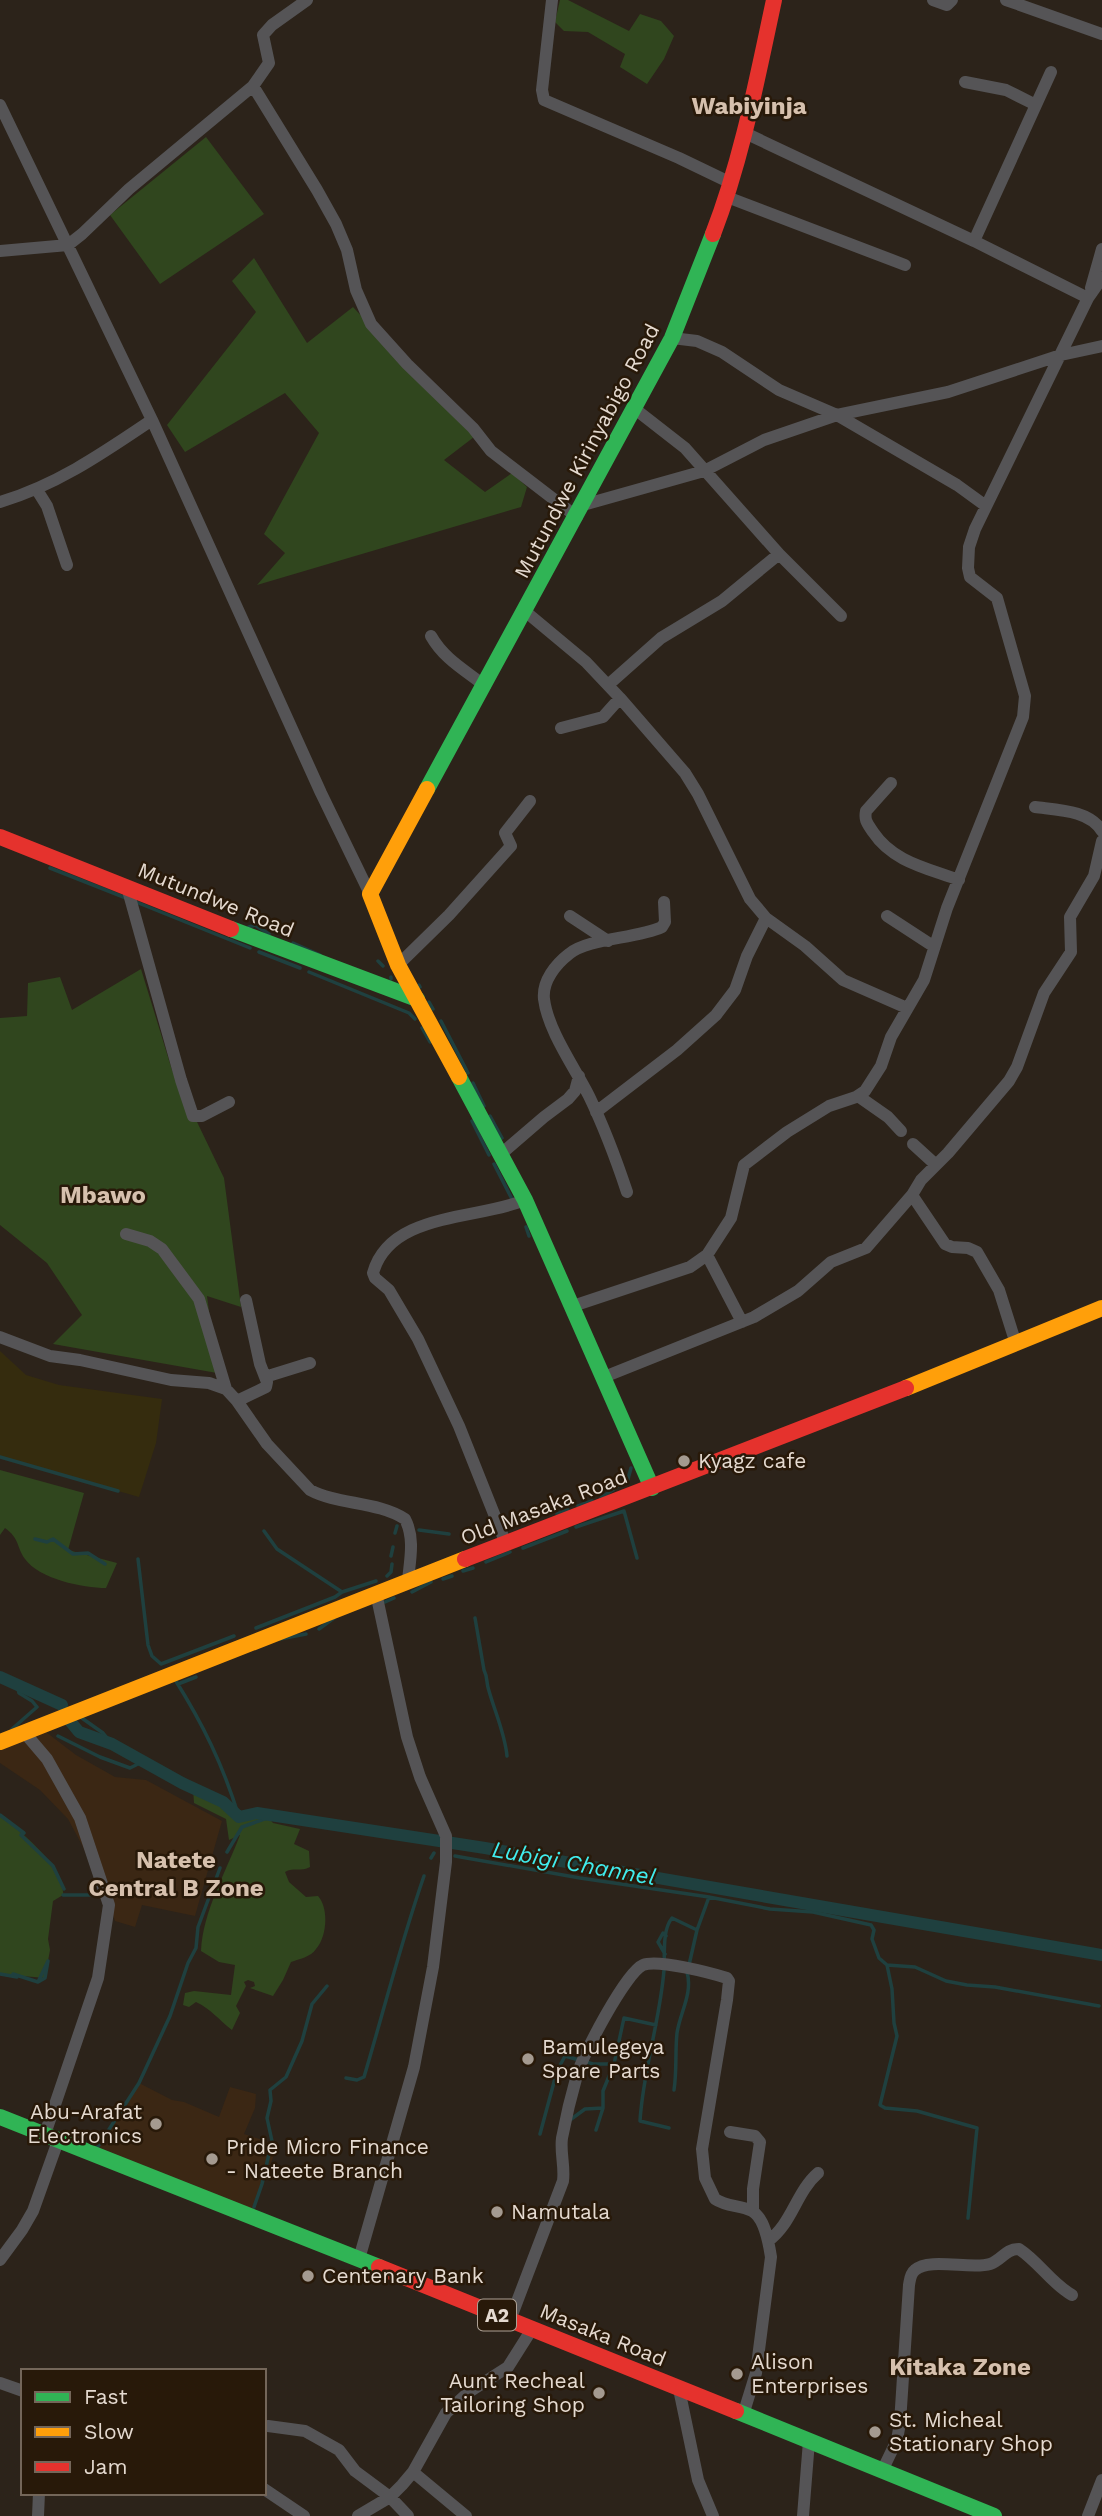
<svg xmlns="http://www.w3.org/2000/svg" width="1102" height="2516" viewBox="0 0 1102 2516" font-family="'Work Sans',sans-serif">
  <rect width="100%" height="100%" fill="#2c231a"/>
  <!-- built -->
  <path fill="#3b2714" d="M 46,1732 L 76,1755 L 115,1777 L 146,1780 L 222,1821 L 195,1916 L 142,1905 L 135,1927 L 115,1921 L 103,1884 L 68,1819 L 40,1790 L 0,1763 L 0,1749 Z
    M 139,2083 L 172,2100 L 184,2102 L 219,2117 L 230,2087 L 256,2094 L 255,2108 L 244,2134 L 278,2145 L 252,2211 L 98,2147 Z"/>
  <!-- green -->
  <path fill="#30461e" d="M 560,0 L 568,0 L 629,31 L 640,14 L 661,21 L 674,36 L 664,59 L 647,84 L 620,67 L 625,54 L 588,32 L 564,31 L 555,22 Z
    M 206,137 L 264,214 L 160,284 L 110,215 Z
    M 254,258 L 307,343 L 353,307 L 474,437 L 444,460 L 485,492 L 512,473 L 527,487 L 521,507 L 257,585 L 285,553 L 264,534 L 319,433 L 285,393 L 185,452 L 167,425 L 256,312 L 232,281 Z
    M 141,969 L 172,1070 L 224,1178 L 241,1307 L 207,1296 L 217,1373 L 53,1344 L 82,1315 L 47,1263 L 0,1225 L 0,1018 L 27,1016 L 28,983 L 60,977 L 72,1010 Z
    M 0,1470 L 84,1493 L 68,1550 L 117,1563 L 106,1588 C 83,1588 39,1579 25,1559 C 16,1546 20,1539 5,1528 L 0,1535 Z
    M 193,1789 L 223,1802 L 239,1817 L 257,1813 L 265,1814 L 273,1823 L 300,1829 L 294,1844 L 309,1851 L 310,1867 C 301,1872 293,1867 285,1872 L 289,1882 L 306,1897 L 318,1896 C 329,1908 327,1937 316,1949 C 311,1957 299,1959 291,1962 L 283,1980 L 273,1996 L 250,1988 L 255,1986 L 254,1982 L 248,1980 L 244,1982 L 246,1986 L 236,2006 L 240,2013 L 232,2030 C 219,2020 211,2009 196,2002 L 189,2007 L 183,2005 L 185,1993 L 194,1991 L 231,1995 L 235,1965 L 219,1962 L 201,1951 C 203,1911 226,1872 240,1835 L 229,1840 L 226,1819 L 194,1803 Z
    M 0,1815 C 20,1831 66,1868 63,1895 L 53,1901 L 48,1939 L 50,1950 L 45,1978 L 0,1974 Z"/>
  <!-- sand -->
  <path fill="#352c0e" d="M 0,1351 L 26,1375 L 59,1385 L 162,1399 L 156,1443 L 139,1497 L 0,1457 Z"/>
  <g fill="none" stroke-linecap="round" stroke-linejoin="round">
    <!-- stream -->
    <path stroke="#1f403f" stroke-width="3.5" d="M 50,868 L 126,898
      M 136,902 L 250,948
      M 249,927 L 255,925 L 269,934
      M 293,943 L 320,955
      M 259,952 L 300,968
      M 378,961 L 383,966
      M 309,972 L 409,1013 L 415,1019
      M 391,977 L 391,979
      M 419,985 L 420,987
      M 429,1002 L 433,1009
      M 441,1021 L 468,1073
      M 422,1028 L 430,1042
      M 473,1083 L 484,1106
      M 490,1116 L 502,1138
      M 472,1121 L 489,1155
      M 494,1164 L 512,1199
      M 526,1227 L 529,1236
      M 0,1457 L 118,1491
      M 601,1498 L 628,1479 L 631,1468
      M 578,1506 L 592,1501
      M 557,1514 L 568,1510
      M 576,1527 L 624,1511 L 637,1558
      M 419,1530 L 449,1534
      M 264,1531 L 277,1549 L 342,1592 L 376,1581
      M 395,1533 L 397,1526
      M 35,1539 L 47,1542 L 53,1539 L 73,1554 L 88,1553 L 105,1564
      M 523,1548 L 567,1531
      M 391,1556 L 393,1547
      M 138,1559 L 148,1645 L 152,1656 L 161,1664 L 234,1636
      M 486,1562 L 510,1552
      M 463,1571 L 473,1568
      M 387,1576 L 391,1572 L 392,1564
      M 443,1579 L 452,1576
      M 412,1592 L 431,1582
      M 385,1602 L 394,1598
      M 475,1618 L 484,1670 C 488,1678 486,1683 489,1691 C 495,1712 505,1734 507,1756
      M 256,1628 L 335,1597 L 342,1592
      M 319,1629 L 334,1618
      M 280,1639 L 306,1634
      M 174,1678 C 203,1724 223,1765 239,1817
      M 178,1684 L 196,1677
      M 79,1716 L 103,1733 L 112,1744
      M 12,1729 L 37,1707 L 32,1701 L 19,1693 L 17,1685
      M 58,1736 L 100,1757 L 130,1768 L 142,1762
      M 0,1815 L 24,1833 L 21,1835 L 53,1866 L 64,1889
      M 227,1852 L 242,1827 L 273,1816
      M 455,1856 L 580,1878 L 709,1897 L 770,1909 L 813,1912 L 871,1925 L 874,1930 L 872,1939 L 879,1958 L 887,1965 L 915,1967 L 946,1981 L 967,1985 L 995,1987 L 1099,2006
      M 431,1858 L 434,1853
      M 63,1895 L 94,1895
      M 665,1954 L 658,1942 L 663,1933 L 666,1936
      M 689,1965 L 697,1930 L 709,1897
      M 887,1965 L 892,1989 L 894,2023 L 897,2036 L 880,2105 L 885,2108 L 917,2111 L 977,2128 L 968,2218
      M 0,1974 L 17,1977 L 13,1974 L 38,1982 L 45,1978 L 48,1961 L 38,1982
      M 346,2078 L 357,2080 L 364,2077 C 384,2010 401,1942 424,1876
      M 674,2090 C 677,2071 675,2052 677,2033 C 680,2012 693,1994 687,1972
      M 570,2120 L 585,2109 L 603,2108
      M 669,2128 L 640,2121 C 643,2070 660,2021 664,1970 C 665,1954 662,1930 672,1918 L 697,1930
      M 596,2130 L 603,2108 L 603,2091 L 614,2064 L 624,2018 L 656,2025
      M 540,2134 L 557,2071 L 565,2056 L 593,2064 L 614,2064
      M 97,2148 L 139,2083 L 170,2016 L 188,1963 L 196,1948 L 198,1927 L 220,1868
      M 254,2207 L 262,2184 L 272,2141 L 267,2118 L 271,2101 L 270,2090 L 286,2077 L 302,2041 L 312,2004 L 327,1986"/>
    <!-- canal -->
    <path stroke="#1f403f" stroke-width="12" d="M 0,1677 L 62,1705
      M 70,1721 L 79,1732 L 112,1744 L 182,1783 L 223,1802 L 239,1817 L 257,1813 L 485,1848 L 1102,1955"/>
    <!-- street -->
    <path stroke="#555456" stroke-width="12" d="M 552,0 L 542,90 L 544,100 L 679,158 L 731,183
      M 933,0 L 947,5 L 952,0
      M 1006,0 L 1102,34
      M 965,82 L 1006,90 L 1036,105
      M 253,86 L 317,190 L 336,224 L 347,250 L 356,290 L 371,324 L 407,364 L 473,428 L 491,451 L 577,517
      M 0,105 L 152,420 L 321,793 L 370,894
      M 745,133 L 974,241 L 1088,298
      M 727,197 L 905,265
      M 974,241 L 1051,72
      M 0,251 L 68,245 L 82,234 L 129,189 L 253,86 L 269,63 L 263,35 L 272,25 L 307,0
      M 1091,288 L 1102,249
      M 672,338 L 697,341 L 722,352 L 779,390 L 837,415 L 948,392 L 1061,355 L 1102,346
      M 635,409 L 685,448 L 779,554 L 841,616
      M 37,490 L 47,506 L 67,565
      M 0,502 C 57,485 103,453 152,420
      M 583,505 L 704,471 L 764,440 L 837,415 L 957,485 L 986,506
      M 526,612 L 586,662 L 620,698 L 685,773 L 698,794 L 750,899 L 766,918 L 805,946 L 843,980 L 907,1008
      M 431,636 C 444,659 465,670 485,686
      M 608,685 L 661,638 L 722,601 L 779,554
      M 561,728 L 603,717 L 620,698
      M 891,783 L 866,811 C 864,821 868,824 873,832 C 893,862 927,868 959,880
      M 1035,807 C 1058,810 1089,810 1102,831
      M 127,887 L 181,1080 L 193,1116 L 202,1116 L 229,1102
      M 570,916 L 608,941
      M 887,916 L 933,946
      M 398,965 L 449,915 L 511,846 L 505,833 L 530,801
      M 858,1096 L 888,1117 L 901,1131
      M 596,1112 L 677,1050 L 716,1015 L 735,990 L 747,956 L 766,918
      M 913,1144 L 936,1165
      M 501,1154 L 544,1117 L 568,1099 L 575,1091 L 579,1076
      M 627,1192 C 616,1159 604,1127 589,1096 C 575,1068 548,1031 544,999 C 542,981 556,964 569,954 C 588,938 636,939 662,927 L 665,922 L 664,902
      M 912,1195 L 945,1244 L 952,1247 L 968,1248 L 977,1252 L 999,1290 L 1016,1344
      M 126,1234 L 150,1241 L 162,1249 L 199,1299 L 226,1389
      M 707,1255 L 742,1322
      M 573,1306 L 690,1267 L 707,1255 L 731,1218 L 744,1165 L 787,1132 L 829,1106 L 856,1097 L 865,1091 L 881,1066 L 891,1037 L 924,980 L 947,908 L 1023,717 L 1025,696 L 997,598 L 970,577 L 968,568 L 969,547 L 975,529 L 1088,298 L 1102,278
      M 0,1337 L 50,1356 L 80,1360 L 171,1380 L 209,1383 L 226,1389 L 237,1401 L 267,1444 L 310,1490 C 338,1505 377,1501 405,1519 C 415,1538 410,1560 408,1580
      M 265,1377 L 310,1363
      M 604,1377 L 754,1317 L 798,1291 L 831,1262 L 866,1248 L 912,1195 L 921,1180 L 948,1153 L 1009,1081 L 1017,1067 L 1044,993 L 1071,952 L 1070,917 L 1094,876 L 1102,841
      M 237,1401 L 266,1387 L 267,1382 L 260,1364 L 246,1300
      M 506,1544 L 459,1426 L 418,1339 L 389,1290 L 375,1278 L 373,1273 C 390,1212 477,1220 525,1200
      M 24,1732 L 47,1759 L 80,1818 L 109,1905 L 98,1978 L 45,2134
      M 730,2132 L 755,2136 L 760,2142 L 753,2189 L 753,2211
      M 768,2241 C 792,2224 796,2192 818,2173
      M 359,2259 L 414,2067 L 433,1967 L 446,1862 L 446,1836 L 420,1777 L 407,1737 L 376,1593
      M 0,2260 L 22,2230 L 33,2211 L 58,2141
      M 510,2320 L 563,2181 C 565,2166 560,2153 562,2138 C 566,2117 571,2096 577,2075 C 582,2056 626,1972 643,1965 C 658,1959 711,1973 727,1978 L 729,1981 L 727,2000 L 702,2149 L 705,2178 L 715,2199 C 727,2207 740,2205 752,2211 C 765,2218 769,2244 771,2257 L 756,2373 L 743,2415
      M 0,2383 L 23,2391
      M 679,2389 L 698,2480 L 713,2516
      M 268,2426 L 305,2431 L 339,2450 L 355,2471 L 390,2497 L 408,2516
      M 883,2469 L 897,2440 L 900,2423 L 909,2285 C 910,2280 910,2274 915,2270 C 929,2257 972,2270 990,2264 C 1002,2260 1005,2249 1019,2249 C 1039,2262 1051,2283 1072,2295
      M 413,2472 L 466,2516
      M 264,2489 L 304,2516
      M 38,2516 L 39,2493
      M 358,2516 L 390,2497 L 402,2485 L 413,2472 L 446,2413 L 469,2392 L 508,2367 L 532,2329
      M 803,2516 L 809,2441
      M 1088,2516 L 1102,2480"/>
    <!-- fast -->
    <path stroke="#30b455" stroke-width="16" d="M 427,789 L 672,338 L 713,234
      M 231,929 L 417,999
      M 459,1077 L 525,1200 L 652,1488
      M 0,2117 L 379,2267
      M 736,2411 L 994,2516"/>
    <!-- slow -->
    <path stroke="#ff9f0a" stroke-width="16" d="M 427,789 L 370,894 L 398,965 L 459,1077
      M 906,1388 L 1102,1308
      M 0,1742 L 465,1559"/>
    <!-- jam -->
    <path stroke="#e5322d" stroke-width="16" d="M 713,234 C 742,159 757,79 774,0
      M 0,837 L 231,929
      M 465,1559 L 906,1388
      M 379,2267 L 736,2411"/>
  </g>
  <!-- markers -->
  <g fill="#a49a90" stroke="#281909" stroke-width="2.5">
    <circle cx="684" cy="1461" r="7"/>
    <circle cx="528" cy="2059" r="7"/>
    <circle cx="156" cy="2124" r="7"/>
    <circle cx="212" cy="2159" r="7"/>
    <circle cx="497" cy="2212" r="7"/>
    <circle cx="308" cy="2276" r="7"/>
    <circle cx="737" cy="2374" r="7"/>
    <circle cx="599" cy="2393" r="7"/>
    <circle cx="875" cy="2432" r="7"/>
  </g>
  <g text-anchor="middle" stroke-width="5" stroke-linejoin="round" paint-order="stroke">
    <!-- shield labels -->
    <rect fill="#281909" stroke="#aca094" stroke-width="2" x="478" y="2299.5" width="38" height="31" rx="5"/>
    <g font-size="19" font-weight="bold" fill="#e5dad0">
      <text x="497" y="2322">A2</text>
    </g>
    <!-- street labels -->
    <g font-size="21" fill="#e5dad0" stroke="#281909">
      <text transform="translate(587 451) rotate(-62)" y="7">Mutundwe Kirinyabigo Road</text>
      <text transform="translate(216 900) rotate(22)" y="7">Mutundwe Road</text>
      <text transform="translate(544 1507) rotate(-21)" y="7">Old Masaka Road</text>
      <text transform="translate(603 2335) rotate(22)" y="7">Masaka Road</text>
    </g>
    <!-- poi labels -->
    <g font-size="21" fill="#e5dad0" stroke="#281909" text-anchor="start">
      <text x="698" y="1468">Kyagz cafe</text>
      <text x="542" y="2054">Bamulegeya<tspan x="542" dy="24">Spare Parts</tspan></text>
      <text x="142" y="2119" text-anchor="end">Abu-Arafat<tspan x="142" dy="24">Electronics</tspan></text>
      <text x="226" y="2154">Pride Micro Finance<tspan x="226" dy="24">- Nateete Branch</tspan></text>
      <text x="511" y="2219">Namutala</text>
      <text x="322" y="2283">Centenary Bank</text>
      <text x="751" y="2369">Alison<tspan x="751" dy="24">Enterprises</tspan></text>
      <text x="585" y="2388" text-anchor="end">Aunt Recheal<tspan x="585" dy="24">Tailoring Shop</tspan></text>
      <text x="889" y="2427">St. Micheal<tspan x="889" dy="24">Stationary Shop</tspan></text>
    </g>
    <!-- water labels -->
    <g font-size="23" font-style="italic" fill="#40eced" stroke="#281909">
      <text transform="translate(574 1863) rotate(10)" y="8">Lubigi Channel</text>
    </g>
    <!-- quarter labels -->
    <g font-size="24" font-weight="bold" fill="#d6c0ad" stroke="#281909">
      <text x="749" y="114">Wabiyinja</text>
      <text x="103" y="1203">Mbawo</text>
      <text x="176" y="1868">Natete<tspan x="176" dy="28">Central B Zone</tspan></text>
      <text x="960" y="2375">Kitaka Zone</text>
    </g>
  </g>
  <!-- legend -->
  <rect x="21" y="2369" width="245" height="126" fill="#281909" stroke="#746659" stroke-width="2"/>
  <rect x="35" y="2392" width="35" height="10" fill="#30b455" stroke="#746659" stroke-width="2"/>
  <text x="84" y="2404" font-size="21" fill="#e5dad0">Fast</text>
  <rect x="35" y="2427" width="35" height="10" fill="#ff9f0a" stroke="#746659" stroke-width="2"/>
  <text x="84" y="2439" font-size="21" fill="#e5dad0">Slow</text>
  <rect x="35" y="2462" width="35" height="10" fill="#e5322d" stroke="#746659" stroke-width="2"/>
  <text x="84" y="2474" font-size="21" fill="#e5dad0">Jam</text>
</svg>
